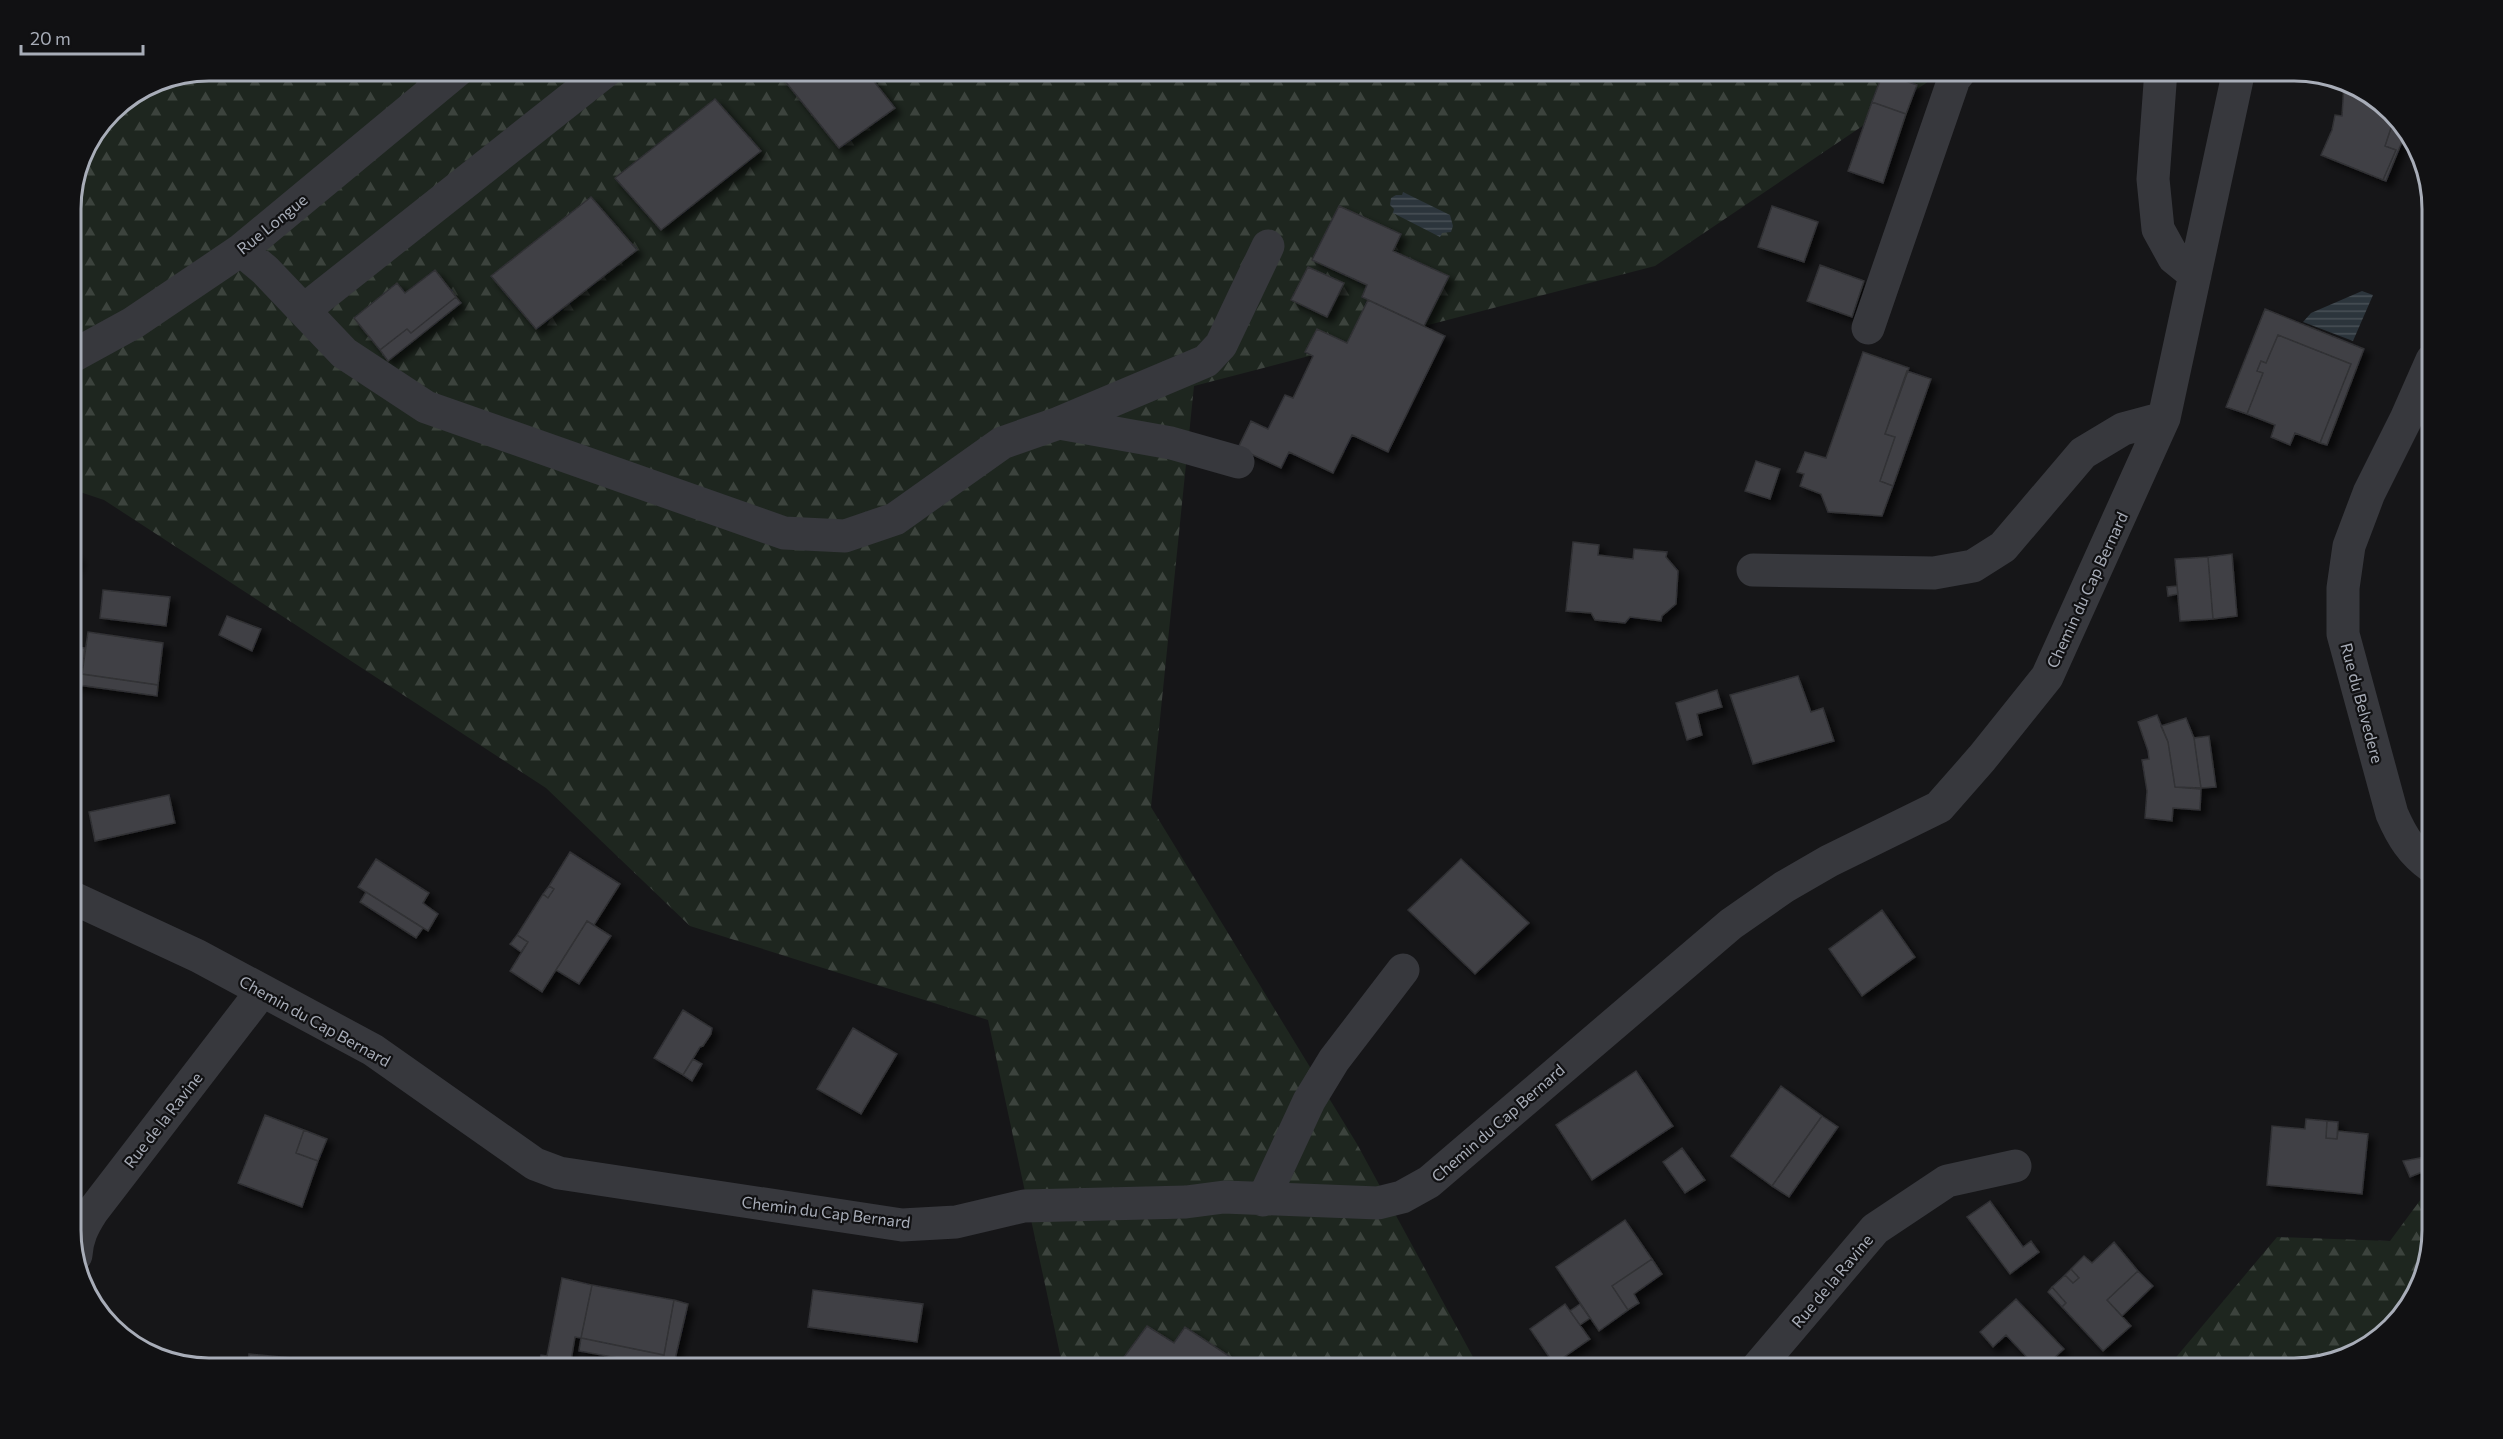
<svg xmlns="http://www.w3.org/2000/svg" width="2503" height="1439" viewBox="0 0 2503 1439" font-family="Commissioner,sans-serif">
  <defs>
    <pattern id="forest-firs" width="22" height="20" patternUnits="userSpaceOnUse" patternTransform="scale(1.5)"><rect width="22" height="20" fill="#1e261f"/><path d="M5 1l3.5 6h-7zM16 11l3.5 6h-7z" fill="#3c433d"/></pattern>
    <pattern id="water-rules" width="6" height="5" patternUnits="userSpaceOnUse" patternTransform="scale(1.5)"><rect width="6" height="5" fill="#2c353c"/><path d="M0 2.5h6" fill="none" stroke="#485056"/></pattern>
    <filter id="shadow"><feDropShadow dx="5.5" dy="5.5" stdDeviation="3" flood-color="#0009"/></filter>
  </defs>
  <rect width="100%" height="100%" fill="#161618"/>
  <!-- forest -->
  <path fill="url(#forest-firs)" d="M 209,70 L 1944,71 L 1655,266 L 1194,386 L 1151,807 L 1357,1144 L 1479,1368 L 1063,1368 L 988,1020 L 690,926 L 546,788 L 104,500 L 71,489 L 71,200 L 81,155 L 111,111 L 156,81 Z
    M 2424,1195 L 2432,1196 L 2432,1231 L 2414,1299 L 2364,1350 L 2295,1368 L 2167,1368 L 2277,1237 L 2390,1241 Z"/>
  <!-- water -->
  <path fill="url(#water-rules)" d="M 1403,192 L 1450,215 L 1453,226 L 1451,232 L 1442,233 L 1440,237 L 1393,213 L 1394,209 L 1390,205 L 1391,198 L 1396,195 L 1402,195 Z
    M 2362,291 L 2373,295 L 2353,341 L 2303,322 L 2311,313 Z"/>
  <!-- building -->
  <path fill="#404145" stroke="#303034" stroke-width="1.5" filter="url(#shadow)" d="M 776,70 L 865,70 L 895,108 L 839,148 Z
    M 1883,73 L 1917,85 L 1906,114 L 1872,102 Z
    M 2344,84 L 2363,89 L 2394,119 L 2385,146 L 2396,150 L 2383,180 L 2321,155 L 2332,130 L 2335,115 L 2342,116 Z
    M 715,99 L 761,151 L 661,230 L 615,178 Z
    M 1872,102 L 1906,114 L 1883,183 L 1848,171 Z
    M 2394,119 L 2406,132 L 2386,181 L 2383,180 L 2396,150 L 2385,146 Z
    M 591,197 L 637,250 L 536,329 L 491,276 Z
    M 1339,206 L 1401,234 L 1393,251 L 1449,276 L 1424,326 L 1362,297 L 1367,285 L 1312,260 Z
    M 1772,206 L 1818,222 L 1804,262 L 1758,247 Z
    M 1820,265 L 1864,281 L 1852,317 L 1807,301 Z
    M 1308,267 L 1344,283 L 1327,317 L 1291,300 Z
    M 435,270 L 456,297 L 411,333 L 407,329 L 380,350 L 354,318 L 397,283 L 405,293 Z
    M 456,297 L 461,303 L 388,361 L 380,350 L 407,329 L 411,333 Z
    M 1368,300 L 1445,336 L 1388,452 L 1352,435 L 1333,473 L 1289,452 L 1281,468 L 1238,448 L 1251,421 L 1268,429 L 1285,395 L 1293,398 L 1313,356 L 1305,352 L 1317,329 L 1347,343 Z
    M 2265,309 L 2364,349 L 2327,445 L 2320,443 L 2351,364 L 2278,335 L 2266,363 L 2261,361 L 2257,371 L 2263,373 L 2247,414 L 2226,407 Z
    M 2278,335 L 2351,364 L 2320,443 L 2295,433 L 2290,445 L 2271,437 L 2275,425 L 2247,414 L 2263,373 L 2257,371 L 2261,361 L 2266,363 Z
    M 1863,352 L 1909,368 L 1885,434 L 1895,437 L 1880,481 L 1893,486 L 1882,516 L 1828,512 L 1821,494 L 1800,486 L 1804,474 L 1797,472 L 1805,452 L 1826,458 Z
    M 1907,371 L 1931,379 L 1893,486 L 1880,481 L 1895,437 L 1885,434 Z
    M 1756,461 L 1780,469 L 1770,499 L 1745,491 Z
    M 1573,542 L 1599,545 L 1598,555 L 1633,559 L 1634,549 L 1667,552 L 1666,557 L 1678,571 L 1676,604 L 1662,616 L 1661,621 L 1630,617 L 1625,623 L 1595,620 L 1591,613 L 1566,611 Z
    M 71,552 L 79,559 L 72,571 L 71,570 Z
    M 2232,554 L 2237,616 L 2213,619 L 2208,557 Z
    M 2208,557 L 2213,619 L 2180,621 L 2175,559 Z
    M 2177,586 L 2178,594 L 2168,596 L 2167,587 Z
    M 103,590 L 170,597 L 166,626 L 100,618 Z
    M 227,616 L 261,629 L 252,651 L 219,635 Z
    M 88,632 L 163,643 L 158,685 L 82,674 Z
    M 76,647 L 85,648 L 82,674 L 158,685 L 157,696 L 71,684 Z
    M 1798,676 L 1811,712 L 1823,708 L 1834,741 L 1753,764 L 1730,695 Z
    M 1717,690 L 1722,707 L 1697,714 L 1702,735 L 1687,740 L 1676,703 Z
    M 2157,715 L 2168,742 L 2175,787 L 2201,789 L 2200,810 L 2173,808 L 2172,821 L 2145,818 L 2147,791 L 2142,760 L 2149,759 L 2148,751 L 2138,722 Z
    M 2186,718 L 2194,738 L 2201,788 L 2175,787 L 2168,742 L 2161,726 Z
    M 2209,736 L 2216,787 L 2201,788 L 2194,738 Z
    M 169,795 L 175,823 L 95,841 L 89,812 Z
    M 570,852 L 620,884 L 594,925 L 587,921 L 542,992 L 510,971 L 528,942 L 517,935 L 543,894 L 548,898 L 554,889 L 549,886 Z
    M 376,859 L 429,893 L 423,903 L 438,914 L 428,931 L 358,887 Z
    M 1461,859 L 1529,923 L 1475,974 L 1408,910 Z
    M 549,886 L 554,889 L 548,898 L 543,894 Z
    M 366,892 L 423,928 L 416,938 L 360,902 Z
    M 1882,910 L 1915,957 L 1862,996 L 1829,949 Z
    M 587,921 L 611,936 L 579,984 L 556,970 Z
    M 517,935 L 528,942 L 521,952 L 510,944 Z
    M 683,1010 L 712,1028 L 711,1034 L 703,1046 L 700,1047 L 683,1075 L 654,1058 Z
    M 853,1028 L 897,1054 L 861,1114 L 817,1089 Z
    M 693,1059 L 702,1064 L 692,1081 L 683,1075 Z
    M 1636,1071 L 1673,1126 L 1592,1180 L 1556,1125 Z
    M 1781,1086 L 1822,1116 L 1772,1186 L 1731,1156 Z
    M 265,1115 L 304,1130 L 296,1153 L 318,1161 L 302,1207 L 238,1183 Z
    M 1822,1116 L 1838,1127 L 1789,1197 L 1772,1186 Z
    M 2306,1119 L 2327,1121 L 2326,1138 L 2337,1139 L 2338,1131 L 2368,1134 L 2362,1194 L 2267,1185 L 2272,1126 L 2305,1129 Z
    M 2327,1121 L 2338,1122 L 2337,1139 L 2326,1138 Z
    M 304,1130 L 327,1139 L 318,1161 L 296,1153 Z
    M 1682,1148 L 1705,1180 L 1685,1193 L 1663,1162 Z
    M 2431,1156 L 2432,1168 L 2410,1177 L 2403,1161 Z
    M 1990,1201 L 2023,1247 L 2031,1241 L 2039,1252 L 2010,1274 L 1967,1217 Z
    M 1625,1220 L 1652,1259 L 1612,1286 L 1628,1310 L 1599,1331 L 1556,1267 Z
    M 2114,1242 L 2138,1271 L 2107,1300 L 2131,1326 L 2103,1351 L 2062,1307 L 2066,1303 L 2052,1287 L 2065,1275 L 2073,1283 L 2079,1278 L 2071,1269 L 2084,1256 L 2092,1263 Z
    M 1652,1259 L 1662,1274 L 1634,1294 L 1639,1303 L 1628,1310 L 1612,1286 Z
    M 2071,1269 L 2079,1278 L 2073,1283 L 2065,1275 Z
    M 2138,1271 L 2153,1286 L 2122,1316 L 2107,1300 Z
    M 562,1278 L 592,1285 L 581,1338 L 575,1337 L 571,1361 L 576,1362 L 575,1368 L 538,1367 L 541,1355 L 547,1356 Z
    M 592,1285 L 674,1300 L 664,1355 L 581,1338 Z
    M 2052,1287 L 2066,1303 L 2062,1307 L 2048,1292 Z
    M 813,1290 L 923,1304 L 917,1342 L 808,1327 Z
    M 2016,1299 L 2064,1349 L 2043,1368 L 2037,1368 L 2006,1335 L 1993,1347 L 1980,1332 Z
    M 674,1300 L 688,1304 L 673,1368 L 579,1351 L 581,1338 L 664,1355 Z
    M 1565,1304 L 1590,1339 L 1554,1364 L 1530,1329 Z
    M 1580,1304 L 1590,1318 L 1580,1325 L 1570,1311 Z
    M 1147,1326 L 1174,1343 L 1185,1327 L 1235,1360 L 1229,1368 L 1116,1368 Z
    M 249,1354 L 302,1359 L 301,1368 L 248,1368 Z"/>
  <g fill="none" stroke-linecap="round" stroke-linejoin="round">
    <!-- minor -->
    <path stroke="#37383d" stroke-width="33" d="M 2161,70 L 2153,179 L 2158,229 L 2174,258 L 2195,275
      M 241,250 L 265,270 L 344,353 L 426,407 L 784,533 L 845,536 L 895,519 L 1002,443 L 1059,423 L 1171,443 L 1238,462
      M 304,310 L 607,70
      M 1868,328 L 1954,79 L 1961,70
      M 71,357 L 133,323 L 241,250 L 458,70
      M 2432,360 L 2406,419 L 2369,493 L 2349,546 L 2343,588 L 2343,634 L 2392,814 C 2402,837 2412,853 2432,867
      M 1059,423 L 1206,361 L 1221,345 L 1268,246
      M 1753,570 L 1934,573 L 1973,566 L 2003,547 L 2083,453 L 2123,429 L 2164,418
      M 71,897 L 198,956 L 373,1050 L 535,1164 L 559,1173 L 902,1225 L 956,1222 L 1024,1206 L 1186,1202 L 1224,1197 L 1378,1203 L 1402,1197 L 1429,1182 L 1731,924 L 1784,887 L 1829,861 L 1939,807 L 1982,758 L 2047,677 L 2164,418 L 2239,70
      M 1263,1200 L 1309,1101 L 1334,1060 L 1403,970
      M 76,1255 C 77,1238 83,1226 92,1212 L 262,991
      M 1757,1368 L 1875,1229 L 1947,1181 L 2015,1166"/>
  </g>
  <g text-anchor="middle" stroke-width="4.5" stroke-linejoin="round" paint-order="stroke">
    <!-- street labels -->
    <g font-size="16" fill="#a8adb8" stroke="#111113">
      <text transform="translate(272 224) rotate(-39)" y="6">Rue Longue</text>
      <text transform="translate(2087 590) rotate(-65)" y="6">Chemin du Cap Bernard</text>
      <text transform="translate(2362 703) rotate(75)" y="6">Rue du Belvedere</text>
      <text transform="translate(315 1021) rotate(29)" y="6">Chemin du Cap Bernard</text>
      <text transform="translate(163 1120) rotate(-52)" y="6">Rue de la Ravine</text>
      <text transform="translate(1498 1123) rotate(-41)" y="6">Chemin du Cap Bernard</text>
      <text transform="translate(826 1212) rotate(7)" y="6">Chemin du Cap Bernard</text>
      <text transform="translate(1832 1281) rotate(-50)" y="6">Rue de la Ravine</text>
    </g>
  </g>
  <!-- crop -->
  <path d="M0 0H2503V1439H0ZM209 81H2294A128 128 0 0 1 2422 209V1230A128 128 0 0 1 2294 1358H209A128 128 0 0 1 81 1230V209A128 128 0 0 1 209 81Z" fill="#111113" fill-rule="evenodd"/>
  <path fill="none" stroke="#a8adb8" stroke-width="3" d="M209 81H2294A128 128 0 0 1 2422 209V1230A128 128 0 0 1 2294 1358H209A128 128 0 0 1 81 1230V209A128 128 0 0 1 209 81Z"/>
  <!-- scale -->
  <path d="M21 45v9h122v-9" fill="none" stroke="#a8adb8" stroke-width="3"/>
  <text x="30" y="45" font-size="18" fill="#a8adb8" stroke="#111113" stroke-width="4.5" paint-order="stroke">20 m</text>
</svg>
